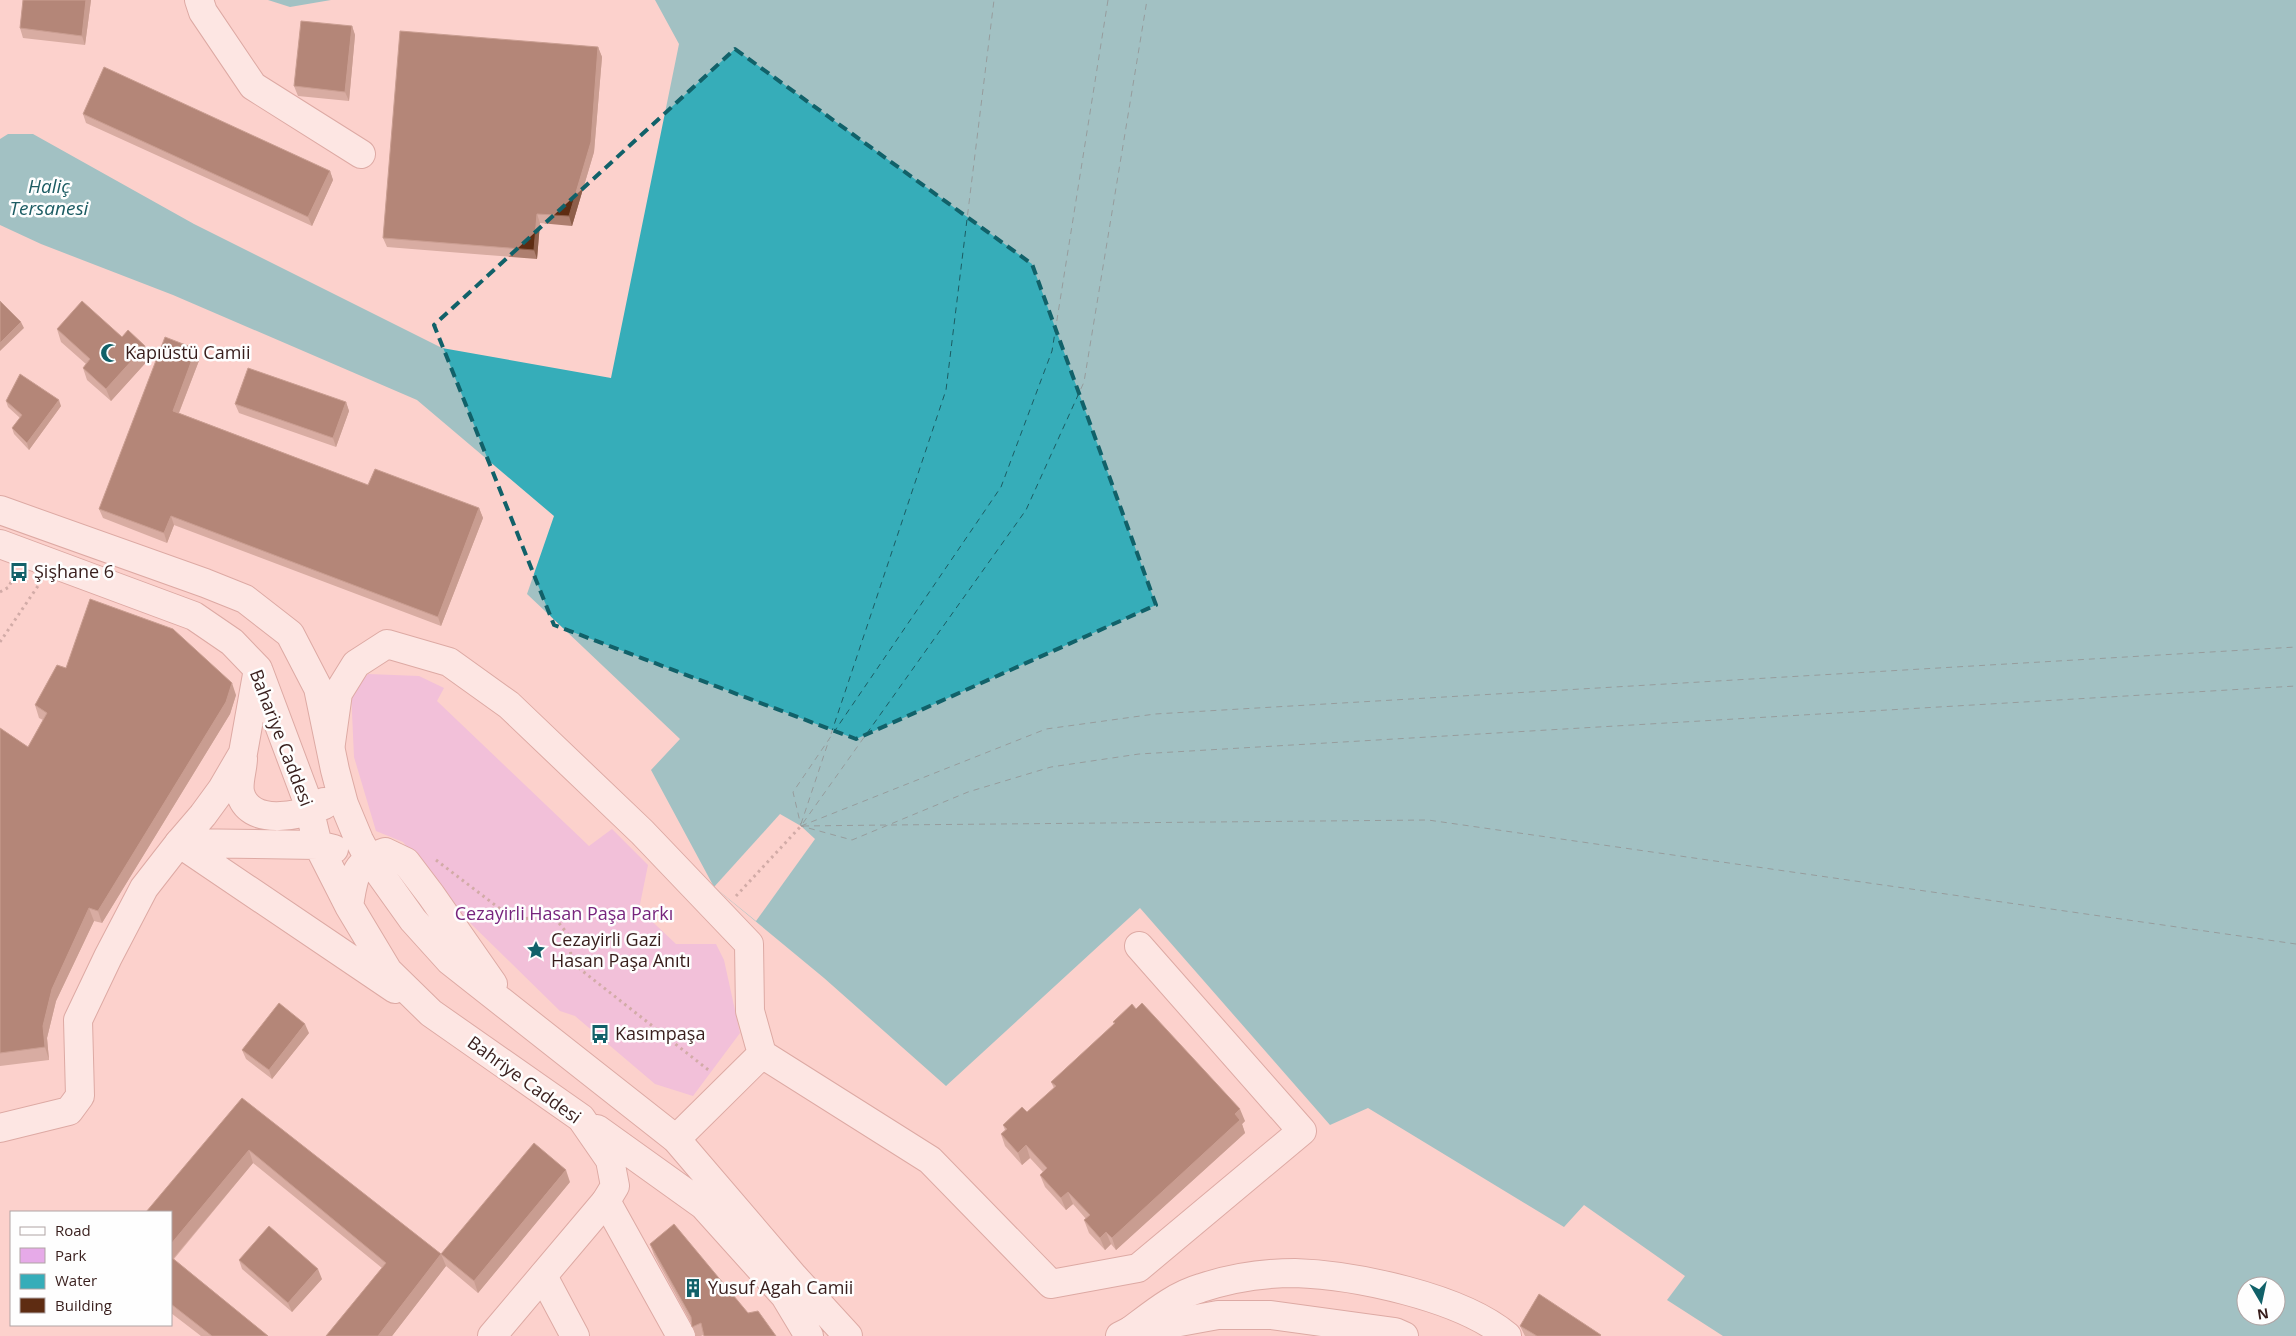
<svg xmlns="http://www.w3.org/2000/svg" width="2296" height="1336" viewBox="0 0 2296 1336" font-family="'Open Sans',sans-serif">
  <rect width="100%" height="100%" fill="#fcd1cc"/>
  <!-- green -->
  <path fill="#e6aae8" d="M 368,674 L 419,676 L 444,688 L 437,701 L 589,846 L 612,829 L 648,865 L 639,909 L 676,944 L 716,944 L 724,960 L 740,1033 L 693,1096 L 655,1084 L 575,1016 L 560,1011 L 465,918 L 403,842 L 376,831 L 354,757 L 351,690 Z"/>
  <!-- water -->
  <path fill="#36adb9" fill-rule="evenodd" d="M 268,0 L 331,0 L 290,7 Z
    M 655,0 L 2296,0 L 2296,1336 L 1723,1336 L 1667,1300 L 1685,1276 L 1584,1205 L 1564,1227 L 1368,1108 L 1330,1125 L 1140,908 L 946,1086 L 824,978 L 714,887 L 651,770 L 680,739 L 527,594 L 554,516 L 417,400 L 173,295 L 41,244 L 0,225 L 0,139 L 8,134 L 33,134 L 194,224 L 442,348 L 611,378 L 679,44 ZM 2246,1286 L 2276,1286 L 2276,1316 L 2246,1316 Z"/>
  <!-- pier -->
  <path fill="#fcd1cc" d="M 780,814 L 801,826 L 815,839 L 756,921 L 714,887 Z"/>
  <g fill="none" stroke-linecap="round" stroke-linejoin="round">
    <!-- ferry -->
    <path stroke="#1c5c63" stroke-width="1" stroke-dasharray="6 5" stroke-linecap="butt" d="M 1108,0 L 1052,351 L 1001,487 L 793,792 L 801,826 L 852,840 L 968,792 L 1051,767 L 1139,754 L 2296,686
      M 831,734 L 946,390 L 994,0
      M 803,823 L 1026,510 L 1084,382 L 1147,0
      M 801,824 L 829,740
      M 891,825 L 1428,820 L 2296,944
      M 801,826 L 1046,729 L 1155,714 L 2296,647
      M 803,826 L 887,825"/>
    <!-- minor casing -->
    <g stroke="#b97973" stroke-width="30">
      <path id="minor" d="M 199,0 L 203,12 L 253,86 L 361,154
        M 331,743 L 338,693 L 356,664 L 387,644 L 449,662 L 509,705 L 642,832 L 749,944 L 750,1011 L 762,1054 L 930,1160 L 1051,1284 L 1138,1268 L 1302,1131 L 1139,946
        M 0,1128 L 69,1111 L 80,1096 L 78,1020 L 108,957 L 144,888 L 179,843
        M 676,1139 L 762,1054
        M 606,1201 L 681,1336
        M 543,1276 L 575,1336
        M 1130,1331 C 1153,1314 1174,1296 1201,1288 C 1231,1278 1264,1273 1295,1273 C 1355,1275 1461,1297 1507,1336"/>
    </g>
    <!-- major casing -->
    <g stroke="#b97973" stroke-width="30">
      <path id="major" d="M 0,510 L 205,583 L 245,599 L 290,634 L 318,688 L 335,770 L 344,804 L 359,840 L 368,857 L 413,920 L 450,961 L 676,1139 L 794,1277 L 848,1336
        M 0,544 L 194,616 L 232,642 L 258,669 L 307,800 L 318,845 L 349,906 L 388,971 L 431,1013 L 581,1118 L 610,1160 L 615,1186 L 606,1201 L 492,1336
        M 243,758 C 243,769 238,781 240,792 C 248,828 300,816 324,805 L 324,802
        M 179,843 L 395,989
        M 179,843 L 203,815 L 222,789 L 243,753 L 258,669
        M 179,843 L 318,845 L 334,849
        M 349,906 C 354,876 354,862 385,852 L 406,862 L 431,895 L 493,984
        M 597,1129 L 703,1205 L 785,1296 L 809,1336
        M 1120,1336 L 1130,1331 L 1218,1315 L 1271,1315 L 1395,1332 L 1404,1336"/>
    </g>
    <!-- path -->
    <path stroke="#a07d7a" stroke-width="3" stroke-dasharray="2.5 4" stroke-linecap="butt" d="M 0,592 L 9,587 L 14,574
      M 0,642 L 40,583
      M 436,860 L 516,921 L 551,913 L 570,937 L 571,962 L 711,1072
      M 736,896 L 801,826"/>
    <!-- minor -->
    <use href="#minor" stroke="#fff" stroke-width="28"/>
    <!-- major -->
    <use href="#major" stroke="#fff" stroke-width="28"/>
  </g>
  <!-- wall -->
  <path fill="#ad7e6f" d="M 23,0 L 91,0 L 85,45 L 23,38 L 20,28 Z
    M 352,26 L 355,35 L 349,101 L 298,96 L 294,86 Z
    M 598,47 L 602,57 L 594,152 L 572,226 L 540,223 L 537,259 L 387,247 L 383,238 Z
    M 83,114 L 330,171 L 333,180 L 312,226 L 86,123 Z
    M 57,329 L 122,337 L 150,358 L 111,401 L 87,380 L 83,368 L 86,364 L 61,342 Z
    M 196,349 L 200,358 L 179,413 L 368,485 L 479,508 L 483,518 L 441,626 L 174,525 L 167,543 L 103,518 L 99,509 Z
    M 6,401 L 61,406 L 29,450 L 14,434 L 12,428 L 20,418 L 8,407 Z
    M 346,402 L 349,411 L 336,447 L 239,413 L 235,404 Z
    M 66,668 L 236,695 L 230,714 L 102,923 L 94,921 L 56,1001 L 47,1038 L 49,1060 L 0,1066 L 0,728 L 28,747 L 43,720 L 39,718 L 35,705 Z
    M 1113,1022 L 1245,1121 L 1242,1124 L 1245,1133 L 1116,1250 L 1111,1244 L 1105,1250 L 1089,1233 L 1084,1220 L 1086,1219 L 1073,1204 L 1066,1210 L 1045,1187 L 1040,1175 L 1043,1172 L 1030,1158 L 1022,1165 L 1005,1146 L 1001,1134 L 1005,1130 L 1003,1125 L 1027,1112 L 1054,1088 L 1051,1082 L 1114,1024 Z
    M 309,1033 L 272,1079 L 246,1059 L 242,1050 Z
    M 242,1098 L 441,1254 L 570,1182 L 478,1293 L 446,1266 L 392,1336 L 326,1336 L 382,1268 L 253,1163 L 174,1259 L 268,1336 L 201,1336 L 171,1313 L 171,1212 Z
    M 650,1244 L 748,1313 L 701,1336 L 696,1336 L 691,1323 L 654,1255 Z
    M 239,1260 L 322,1279 L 292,1312 L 242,1269 Z
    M 1520,1326 L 1601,1335 L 1601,1336 L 1525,1336 Z"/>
  <!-- shaded-wall -->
  <path fill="#8d5e4a" d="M 86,0 L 91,0 L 85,45 L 82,36 Z
    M 352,26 L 355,35 L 349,101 L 345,92 Z
    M 598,47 L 602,57 L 594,152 L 572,226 L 569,216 Z
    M 330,171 L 333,180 L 312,226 L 308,217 Z
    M 537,214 L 540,223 L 537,259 L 534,250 Z
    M 21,322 L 24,328 L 0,351 L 0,343 Z
    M 145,346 L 150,358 L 111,401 L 106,389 Z
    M 196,349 L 200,358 L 176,420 L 173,411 Z
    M 59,400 L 61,406 L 29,450 L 27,443 Z
    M 346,402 L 349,411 L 336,447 L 333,438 Z
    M 479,508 L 483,518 L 441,626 L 438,617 Z
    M 171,516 L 174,525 L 167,543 L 164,533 Z
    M 232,683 L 236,695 L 230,714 L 102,923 L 98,911 Z
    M 89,908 L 94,921 L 56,1001 L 47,1038 L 49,1060 L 45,1047 L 43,1026 L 52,989 Z
    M 305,1024 L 309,1033 L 272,1079 L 269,1070 Z
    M 1240,1109 L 1245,1121 L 1242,1124 L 1245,1133 L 1116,1250 L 1112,1238 Z
    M 1026,1145 L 1030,1158 L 1022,1165 L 1018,1153 Z
    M 249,1150 L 253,1163 L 171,1261 L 171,1244 Z
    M 566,1170 L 570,1182 L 478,1293 L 474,1281 Z
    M 1068,1192 L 1073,1204 L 1066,1210 L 1061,1198 Z
    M 1106,1232 L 1111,1244 L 1105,1250 L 1100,1238 Z
    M 441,1254 L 446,1266 L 392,1336 L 378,1336 Z
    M 318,1269 L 322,1279 L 292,1312 L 288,1303 Z"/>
  <!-- building -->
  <path fill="#5e2c12" stroke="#8d5e4a" d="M 23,0 L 86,0 L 82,36 L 20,28 Z
    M 301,21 L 352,26 L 345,92 L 294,86 Z
    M 400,31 L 598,47 L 591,142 L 569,216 L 537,214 L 534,250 L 383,238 Z
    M 104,67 L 330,171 L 308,217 L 83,114 Z
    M 0,301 L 21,322 L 0,343 Z
    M 82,301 L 122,337 L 128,330 L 145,346 L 106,389 L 83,368 L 90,359 L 57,329 Z
    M 165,337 L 196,349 L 173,411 L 368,485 L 375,469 L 479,508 L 438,617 L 171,516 L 164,533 L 99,509 Z
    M 248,368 L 346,402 L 333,438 L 235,404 Z
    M 20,374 L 59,400 L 27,443 L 12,428 L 22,415 L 6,401 Z
    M 90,599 L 173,629 L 232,683 L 226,702 L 98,911 L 89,908 L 52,989 L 43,1026 L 45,1047 L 0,1053 L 0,728 L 28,747 L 47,713 L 35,705 L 57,665 L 66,668 Z
    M 279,1003 L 305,1024 L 269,1070 L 242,1050 Z
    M 1142,1003 L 1240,1109 L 1235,1114 L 1240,1120 L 1112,1238 L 1106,1232 L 1100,1238 L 1084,1220 L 1090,1215 L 1068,1192 L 1061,1198 L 1040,1175 L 1047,1168 L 1026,1145 L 1018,1153 L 1001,1134 L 1007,1129 L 1003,1125 L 1022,1107 L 1027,1112 L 1056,1086 L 1051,1082 L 1115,1023 L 1113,1022 L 1132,1004 L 1136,1009 Z
    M 242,1098 L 441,1254 L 378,1336 L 326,1336 L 386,1263 L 249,1150 L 171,1244 L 171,1212 L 146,1212 Z
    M 534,1143 L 566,1170 L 474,1281 L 441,1254 Z
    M 674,1224 L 748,1313 L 758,1311 L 776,1336 L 704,1336 L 701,1323 L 692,1327 L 691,1317 L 650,1244 Z
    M 269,1226 L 318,1269 L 288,1303 L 239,1260 Z
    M 171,1257 L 268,1336 L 212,1336 L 171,1304 Z
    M 1539,1294 L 1601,1335 L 1600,1336 L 1537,1336 L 1520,1326 Z"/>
  <!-- marked area -->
  <path d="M0 0H2296V1336H0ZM 735,49 L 1032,264 L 1156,605 L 856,739 L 554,625 L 434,325 Z" fill="#fcd1cc" fill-opacity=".55" fill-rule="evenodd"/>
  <path fill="none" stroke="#116169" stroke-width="4" stroke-dasharray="10 6" stroke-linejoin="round" d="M 735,49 L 1032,264 L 1156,605 L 856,739 L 554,625 L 434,325 Z"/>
  <!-- icons -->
  <defs>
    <g id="mosque-bare" transform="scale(1.5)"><path d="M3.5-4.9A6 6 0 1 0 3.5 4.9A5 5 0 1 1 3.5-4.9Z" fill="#116169" stroke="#fefefe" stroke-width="2.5" paint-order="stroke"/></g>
    <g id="bus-bare" transform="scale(1.5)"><path d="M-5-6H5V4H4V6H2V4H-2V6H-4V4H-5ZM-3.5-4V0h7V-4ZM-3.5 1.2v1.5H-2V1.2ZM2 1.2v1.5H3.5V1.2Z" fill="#116169" stroke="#fefefe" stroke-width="2.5" paint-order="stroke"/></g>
    <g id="sight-bare" transform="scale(1.5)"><path d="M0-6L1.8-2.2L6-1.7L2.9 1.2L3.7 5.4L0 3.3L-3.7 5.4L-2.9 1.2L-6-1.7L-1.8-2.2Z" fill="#116169" stroke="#fefefe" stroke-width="2.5" paint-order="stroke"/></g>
    <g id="building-bare" transform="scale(1.5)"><path d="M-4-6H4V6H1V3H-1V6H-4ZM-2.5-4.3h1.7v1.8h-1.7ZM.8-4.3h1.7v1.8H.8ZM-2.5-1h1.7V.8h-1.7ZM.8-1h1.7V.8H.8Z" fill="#116169" stroke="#fefefe" stroke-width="2.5" paint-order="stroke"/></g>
  </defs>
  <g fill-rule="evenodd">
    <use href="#mosque-bare" x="110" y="353"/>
    <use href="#bus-bare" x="19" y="572"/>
    <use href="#sight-bare" x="536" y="950"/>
    <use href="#bus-bare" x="600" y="1034"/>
    <use href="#building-bare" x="693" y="1288"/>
  </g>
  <g text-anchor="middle" stroke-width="5" stroke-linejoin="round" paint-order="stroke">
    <!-- poi labels -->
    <g font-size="18" fill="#381e1c" stroke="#fefefe" text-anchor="start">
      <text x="125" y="359">Kapıüstü Camii</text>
      <text x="34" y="578">Şişhane 6</text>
      <text x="551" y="946">Cezayirli Gazi<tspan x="551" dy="21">Hasan Paşa Anıtı</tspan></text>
      <text x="615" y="1040">Kasımpaşa</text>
      <text x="708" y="1294">Yusuf Agah Camii</text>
    </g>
    <!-- street labels -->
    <g font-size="18" fill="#381e1c" stroke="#fefefe">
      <text transform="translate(281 738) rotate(69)" y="6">Bahariye Caddesi</text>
      <text transform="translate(524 1080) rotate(36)" y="6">Bahriye Caddesi</text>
    </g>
    <!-- park labels -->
    <g font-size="18" fill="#77247d" stroke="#fefefe">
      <text x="564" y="920">Cezayirli Hasan Paşa Parkı</text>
    </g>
    <!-- water labels -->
    <g font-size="19" font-style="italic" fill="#1c5c63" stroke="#fefefe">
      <text x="49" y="193">Haliç<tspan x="49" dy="22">Tersanesi</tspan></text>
    </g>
  </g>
  <!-- legend -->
  <rect x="10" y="1211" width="162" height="115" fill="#fefefe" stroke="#afa4a4"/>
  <rect x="20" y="1227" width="25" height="8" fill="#ffffff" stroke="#afa4a4"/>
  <text x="55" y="1236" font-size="15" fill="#381e1c">Road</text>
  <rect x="20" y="1248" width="25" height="15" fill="#e6aae8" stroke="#afa4a4"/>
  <text x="55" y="1261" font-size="15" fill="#381e1c">Park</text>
  <rect x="20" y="1274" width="25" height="15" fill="#36adb9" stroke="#afa4a4"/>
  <text x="55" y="1286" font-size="15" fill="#381e1c">Water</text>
  <rect x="20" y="1298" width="25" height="15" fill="#5e2c12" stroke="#afa4a4"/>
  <text x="55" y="1311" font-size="15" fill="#381e1c">Building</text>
  <!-- north arrow -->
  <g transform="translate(2261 1301) rotate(171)"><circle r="24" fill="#fefefe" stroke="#afa4a4"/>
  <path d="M0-4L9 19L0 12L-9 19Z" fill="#116169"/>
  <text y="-8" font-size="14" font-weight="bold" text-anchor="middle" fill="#381e1c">N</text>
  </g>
</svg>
